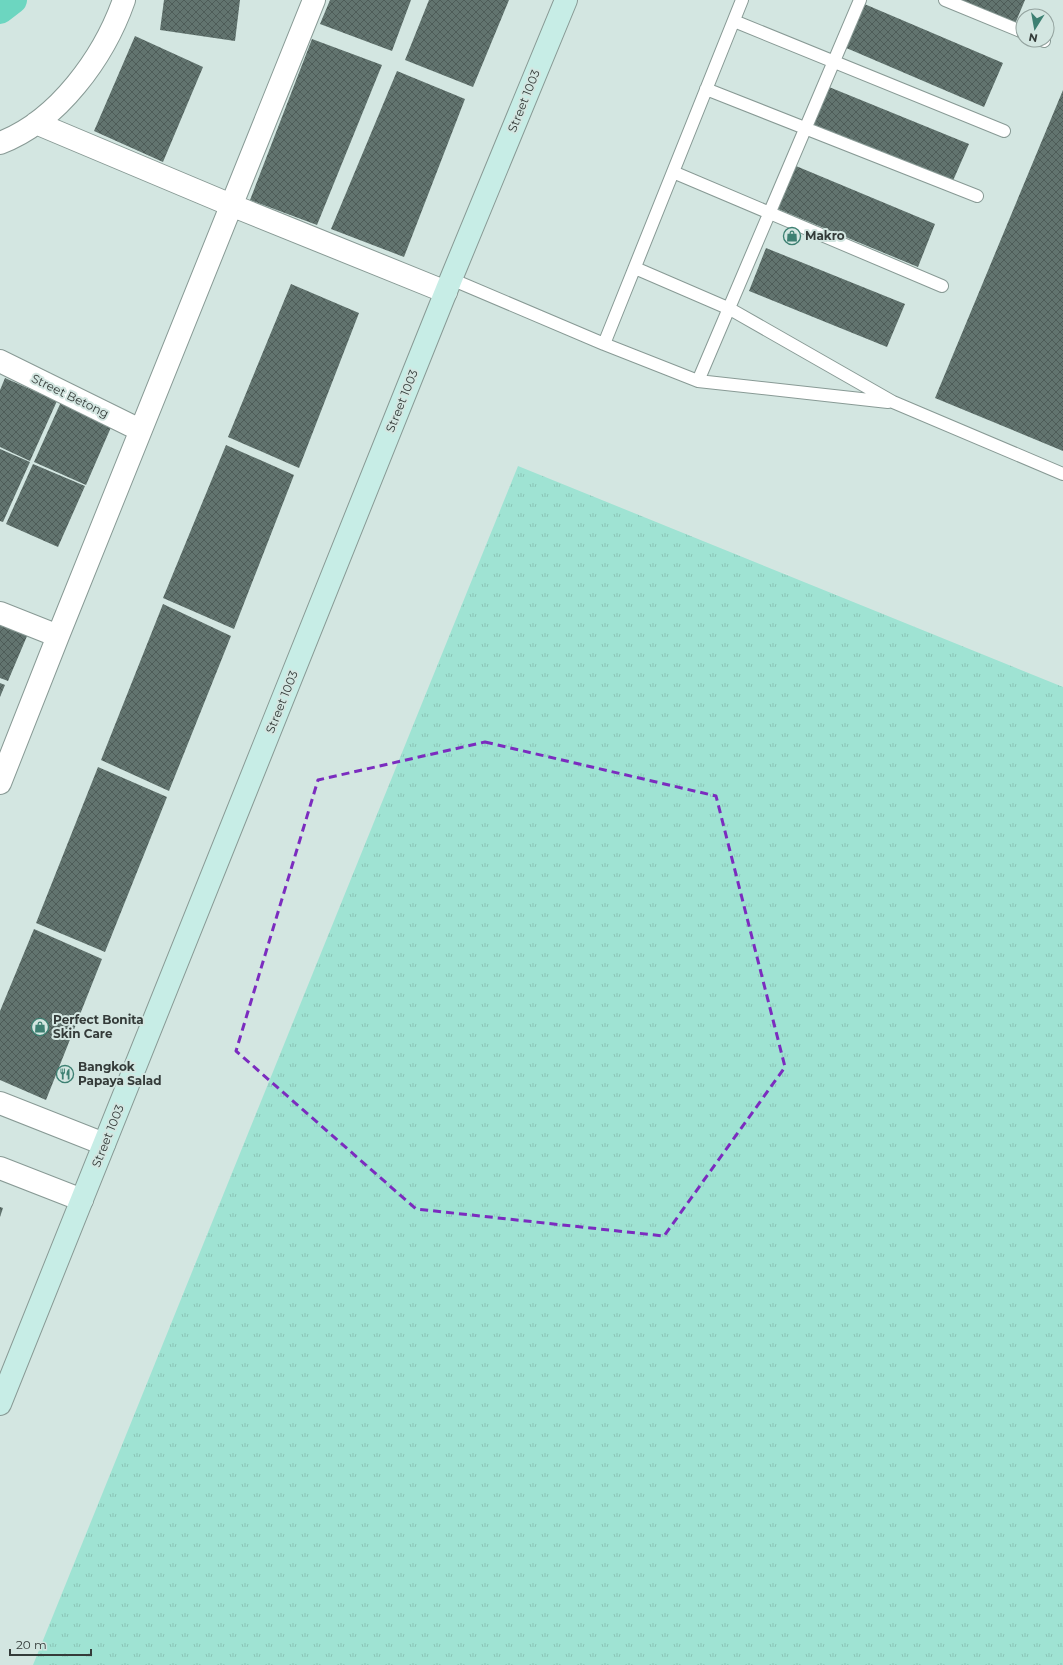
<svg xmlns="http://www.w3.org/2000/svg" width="1063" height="1665" viewBox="0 0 1063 1665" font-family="Montserrat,sans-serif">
  <defs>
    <pattern id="grass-tufts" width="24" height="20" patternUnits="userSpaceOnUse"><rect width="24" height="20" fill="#9fe3d3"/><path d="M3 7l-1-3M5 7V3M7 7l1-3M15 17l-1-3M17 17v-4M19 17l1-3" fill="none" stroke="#8ac4b6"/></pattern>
    <pattern id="building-cross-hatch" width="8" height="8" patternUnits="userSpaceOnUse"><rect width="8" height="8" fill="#62746f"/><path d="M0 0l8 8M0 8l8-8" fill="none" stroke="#4e5c58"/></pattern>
  </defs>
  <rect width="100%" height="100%" fill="#d3e6e1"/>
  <!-- grass -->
  <path fill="url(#grass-tufts)" d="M 518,466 L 1063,687 L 1063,1665 L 33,1665 Z"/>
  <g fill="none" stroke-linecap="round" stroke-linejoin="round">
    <!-- canal -->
    <path stroke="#6cd6c0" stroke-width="28" d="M 0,10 L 13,0"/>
  </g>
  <!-- building -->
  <path fill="url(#building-cross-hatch)" d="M 164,0 L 240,0 L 235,41 L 160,30 Z
    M 330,0 L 411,0 L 392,51 L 320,24 Z
    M 429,0 L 509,0 L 473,87 L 405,60 Z
    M 959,0 L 1025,0 L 1015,24 Z
    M 862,3 L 1003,63 L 984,107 L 844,47 Z
    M 135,36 L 203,67 L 163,162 L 94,131 Z
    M 312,39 L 382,65 L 317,225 L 250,200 Z
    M 397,71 L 465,99 L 404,257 L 331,229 Z
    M 829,87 L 969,144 L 952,183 L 812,126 Z
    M 1063,90 L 1063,451 L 935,398 Z
    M 796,166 L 935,224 L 918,267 L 778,209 Z
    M 766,248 L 905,304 L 887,347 L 749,291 Z
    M 291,284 L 359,313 L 299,468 L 228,437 Z
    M 5,378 L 57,401 L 30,461 L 0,447 L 0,390 Z
    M 61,402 L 112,425 L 86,485 L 34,462 Z
    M 226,445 L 294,475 L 234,629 L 163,598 Z
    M 0,449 L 30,462 L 3,522 L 0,521 Z
    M 33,464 L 85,486 L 58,547 L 6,524 Z
    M 163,604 L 231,636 L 169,791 L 101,760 Z
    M 0,616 L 30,629 L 8,681 L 0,678 Z
    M 0,683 L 5,685 L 0,697 Z
    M 98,767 L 167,797 L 105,952 L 36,923 Z
    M 34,929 L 102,959 L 46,1100 L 0,1080 L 0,1011 Z
    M 0,1207 L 3,1208 L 0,1217 Z"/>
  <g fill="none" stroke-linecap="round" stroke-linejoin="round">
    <!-- service casing -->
    <g stroke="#889a95" stroke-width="14">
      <path id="service" d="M 945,0 L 1023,32
        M 734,21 L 1004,131
        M 1042,40 L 1044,41
        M 706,89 L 977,196
        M 673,172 L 942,286
        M 635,268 L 730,309 L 893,402 L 1063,474
        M 451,279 L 604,344 L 698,381 L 888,402
        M 604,344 L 742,0
        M 698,381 L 860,0"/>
    </g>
    <!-- minor casing -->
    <g stroke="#889a95" stroke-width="24">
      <path id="minor" d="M 36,123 L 231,205 L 446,292
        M 0,143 C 58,121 104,57 124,0
        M 0,361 L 140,430
        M 0,613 L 58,636
        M 0,783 L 58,636 L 314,0
        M 0,1103 L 104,1144
        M 0,1168 L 82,1200"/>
    </g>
    <!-- secondary casing -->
    <g stroke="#889a95" stroke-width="24">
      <path id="secondary" d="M 0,1404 L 451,279 L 566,0"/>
    </g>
    <!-- service -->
    <use href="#service" stroke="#fff" stroke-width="12"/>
    <!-- minor -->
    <use href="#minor" stroke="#fff" stroke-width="22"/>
    <!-- secondary -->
    <use href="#secondary" stroke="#c7ede6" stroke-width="22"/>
  </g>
  <!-- marked area -->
  <path fill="none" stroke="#7b2cbf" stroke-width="3" stroke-dasharray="8 5" stroke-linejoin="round" d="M 485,742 L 716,796 L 785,1067 L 664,1236 L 416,1209 L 236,1051 L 318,780 Z"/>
  <!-- icons -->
  <defs>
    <g id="shop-ring" transform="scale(0.9)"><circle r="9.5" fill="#d3e6e1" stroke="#3d8072" stroke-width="1.5"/><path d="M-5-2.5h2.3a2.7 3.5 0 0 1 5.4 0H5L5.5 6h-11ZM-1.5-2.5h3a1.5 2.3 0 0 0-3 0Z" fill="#3d8072"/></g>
    <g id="restaurant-ring" transform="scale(0.9)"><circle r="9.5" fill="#d3e6e1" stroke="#3d8072" stroke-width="1.5"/><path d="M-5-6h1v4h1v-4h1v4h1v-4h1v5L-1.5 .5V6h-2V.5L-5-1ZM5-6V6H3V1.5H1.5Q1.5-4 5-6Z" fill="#3d8072"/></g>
  </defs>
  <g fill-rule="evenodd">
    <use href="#shop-ring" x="792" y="236"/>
    <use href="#shop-ring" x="40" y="1027"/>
    <use href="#restaurant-ring" x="65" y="1074"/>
  </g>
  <g text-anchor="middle" stroke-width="4" stroke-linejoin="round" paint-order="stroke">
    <!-- street labels -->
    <g font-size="12" fill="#343b39" stroke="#d3e6e1">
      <text transform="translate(524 101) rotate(-68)" y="4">Street 1003</text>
      <text transform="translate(70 396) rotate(26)" y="4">Street Betong</text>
      <text transform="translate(402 401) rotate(-68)" y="4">Street 1003</text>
      <text transform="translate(282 702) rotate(-68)" y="4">Street 1003</text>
      <text transform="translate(108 1136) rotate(-68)" y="4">Street 1003</text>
    </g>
    <!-- poi labels -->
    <g font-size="12" font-weight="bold" fill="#343b39" stroke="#d3e6e1" text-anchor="start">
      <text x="805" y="240">Makro</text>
      <text x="53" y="1024">Perfect Bonita<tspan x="53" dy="14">Skin Care</tspan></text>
      <text x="78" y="1071">Bangkok<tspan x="78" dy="14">Papaya Salad</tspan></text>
    </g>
  </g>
  <!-- north arrow -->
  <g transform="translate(1035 28) rotate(191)"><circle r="19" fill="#d3e6e1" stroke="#93a29e"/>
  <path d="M0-3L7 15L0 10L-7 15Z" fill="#3d8072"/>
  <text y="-6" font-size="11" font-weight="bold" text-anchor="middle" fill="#343b39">N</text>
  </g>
  <!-- scale -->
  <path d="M10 1649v6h81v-6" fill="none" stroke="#343b39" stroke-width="2"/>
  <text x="16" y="1649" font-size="12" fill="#343b39" stroke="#d3e6e1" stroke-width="3" paint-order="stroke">20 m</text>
</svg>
